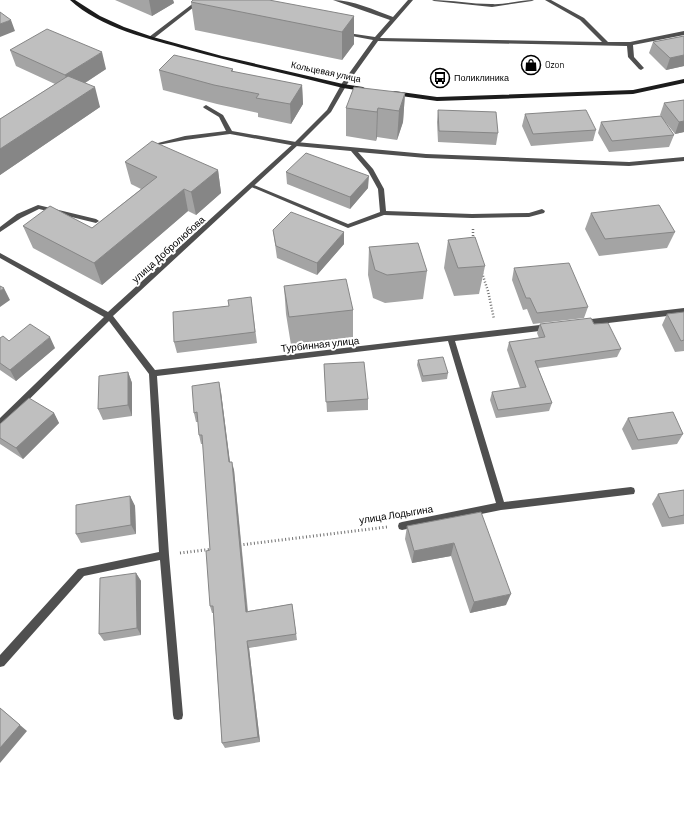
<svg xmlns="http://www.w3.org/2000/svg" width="684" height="814" viewBox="0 0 684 814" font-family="Barlow,sans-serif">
  <rect width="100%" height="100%" fill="#fff"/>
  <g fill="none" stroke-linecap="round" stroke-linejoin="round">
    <!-- path-far1 -->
    <path stroke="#717171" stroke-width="2.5" stroke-dasharray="1 2" stroke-linecap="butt" d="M 473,229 L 473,240
      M 482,273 L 488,291 L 494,319"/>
    <!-- path -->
    <path stroke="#717171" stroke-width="3" stroke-dasharray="1 2.5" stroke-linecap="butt" d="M 240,545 L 387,527
      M 180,553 L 213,549"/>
    <!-- lane -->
    <path fill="#4f4f4f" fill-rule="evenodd" d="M 333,0 C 353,0 374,10 393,17 L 408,0 L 413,0 L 380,38 L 602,42 L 580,20 L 545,0 L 551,0 L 584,18 L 608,42 L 630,42 L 684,31 L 684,35 L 633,45 L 634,57 L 644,68 L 641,70 L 639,69 L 628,57 L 627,46 L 378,41 L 345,87 L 343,88 L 340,86 L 373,40 L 341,34 L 341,32 L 375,37 L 390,20 Z
      M 432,0 C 452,0 471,4 491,4 C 505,5 520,0 534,0 L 532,1 L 492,7 L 434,1 Z
      M 195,2 L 199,3 L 153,39 L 149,39 L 149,37 Z
      M 206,105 L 223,115 L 232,131 L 296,142 L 426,154 L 629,162 L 684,157 L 684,161 L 629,166 L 426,158 L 358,152 L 373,169 L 384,189 L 386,211 L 472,214 L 529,213 L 542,209 L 545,211 L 544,213 L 529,217 L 472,218 L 384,215 L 348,228 L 249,186 L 252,184 L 254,185 L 348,224 L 380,212 L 378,189 L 368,171 L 351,151 L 296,146 L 230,134 L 185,140 L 158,145 L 158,143 L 185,136 L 226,131 L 219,117 L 204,108 L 203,107 Z
      M 38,205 L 96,219 L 99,221 L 96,223 L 39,209 L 21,218 L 0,232 L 0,227 L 17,214 Z"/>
    <!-- street -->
    <path fill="#4f4f4f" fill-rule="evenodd" d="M 341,85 L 346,86 L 331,112 L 298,145 L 113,316 L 155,370 L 548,324 L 551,325 L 552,327 L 551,329 L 548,330 L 455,341 L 504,502 L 631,487 L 634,488 L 635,491 L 634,494 L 501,510 L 402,530 L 399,529 L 398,526 L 399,523 L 402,522 L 496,503 L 448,341 L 157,376 L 169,555 L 183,715 L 182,719 L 178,720 L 174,719 L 173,715 L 160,560 L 84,576 L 4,666 L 0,667 L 0,655 L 78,569 L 159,552 L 149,374 L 109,321 L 3,425 L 0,426 L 0,418 L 104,317 L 0,258 L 0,253 L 108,312 L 294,143 L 327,110 Z
      M 684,308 L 684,314 L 583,326 L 579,323 L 583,320 Z"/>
    <!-- secondary -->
    <path fill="#1c1c1c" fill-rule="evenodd" d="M 70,0 L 75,0 L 100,16 L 124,27 L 153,37 L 222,56 L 343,84 L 363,87 L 366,89 L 363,91 L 343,88 C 292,75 240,64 189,50 C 150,39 100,28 70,0 Z
      M 684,79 L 684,83 L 633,94 L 437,101 L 394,95 L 391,93 L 394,91 L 437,97 L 633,90 Z"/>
  </g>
  <!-- wall -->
  <path fill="#a4a4a4" d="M 115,0 L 173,0 L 174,3 L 152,16 Z
    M 191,2 L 354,16 L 354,44 L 342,60 L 195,30 Z
    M 684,36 L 684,66 L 666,70 L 649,53 L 653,42 Z
    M 10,50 L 106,69 L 85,83 L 100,107 L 0,175 L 0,119 L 55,84 L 16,66 Z
    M 233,69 L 233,72 L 302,85 L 303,104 L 291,124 L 258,117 L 258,113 L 217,104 L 163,90 L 159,70 Z
    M 405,93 L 403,122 L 397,140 L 377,137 L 376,141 L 346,136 L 346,108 Z
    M 684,100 L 684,132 L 675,134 L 663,119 L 674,135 L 669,147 L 609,152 L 598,133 L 601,122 L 661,116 L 660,115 L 664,103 Z
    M 438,110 L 498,133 L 496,145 L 438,142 L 437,122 Z
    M 525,114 L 596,130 L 593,141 L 531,146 L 522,126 Z
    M 125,162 L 218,170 L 221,193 L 196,215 L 188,211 L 102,285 L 33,248 L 23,226 L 92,228 L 141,189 L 131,184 Z
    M 286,172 L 368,188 L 350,209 L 287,184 Z
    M 591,213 L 675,232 L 667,248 L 599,256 L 585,229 Z
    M 273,230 L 344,244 L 317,275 L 277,258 Z
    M 448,240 L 485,266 L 479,294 L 454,296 L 444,268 Z
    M 369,247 L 427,271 L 423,299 L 385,303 L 373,298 L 368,275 Z
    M 514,268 L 588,307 L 584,318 L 533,324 L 527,309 L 523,310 L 512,280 Z
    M 284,286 L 353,310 L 353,337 L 291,345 L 286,314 Z
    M 251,297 L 257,343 L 177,353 L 174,342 L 229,306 Z
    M 684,312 L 684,351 L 675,352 L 662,325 L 667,314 Z
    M 540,324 L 594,324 L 621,349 L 617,357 L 538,368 L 552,403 L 549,411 L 496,418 L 490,400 L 492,392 L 520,388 L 507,350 L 509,342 L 539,338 L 537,333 Z
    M 0,338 L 9,341 L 55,348 L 16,381 L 0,370 Z
    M 418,360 L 448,373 L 447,379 L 422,382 L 417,365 Z
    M 324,364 L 368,399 L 368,410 L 327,412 Z
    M 128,372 L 132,383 L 132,416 L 103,420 L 98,409 Z
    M 221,392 L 230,462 L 234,470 L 248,611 L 292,604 L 297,640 L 249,648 L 260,742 L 225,748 L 222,743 L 213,613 L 212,613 L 210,606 L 210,550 L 203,444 L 201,444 L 199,435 L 198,422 L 196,422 L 194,413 Z
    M 54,413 L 59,423 L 23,459 L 0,444 L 0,424 Z
    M 628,418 L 683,434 L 677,444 L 632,450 L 622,429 Z
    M 684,490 L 684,524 L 662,527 L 652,504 L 658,494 Z
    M 130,496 L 135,506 L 136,534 L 81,543 L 76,534 Z
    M 481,512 L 506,605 L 470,613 L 451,556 L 412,563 L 405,539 L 407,526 Z
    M 136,573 L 141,581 L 141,635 L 104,641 L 99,634 Z"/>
  <!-- shaded-wall -->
  <path fill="#868686" d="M 149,0 L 173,0 L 174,3 L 152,16 Z
    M 354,16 L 354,44 L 342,60 L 342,32 Z
    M 11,20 L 15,31 L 0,37 L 0,24 Z
    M 102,52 L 106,69 L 71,92 L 65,75 Z
    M 684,55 L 684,66 L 666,70 L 670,58 Z
    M 302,85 L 303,104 L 291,124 L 290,104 Z
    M 95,87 L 100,107 L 0,175 L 0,149 Z
    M 405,93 L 403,122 L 397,140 L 399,111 Z
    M 378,108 L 377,137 L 376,141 L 377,112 Z
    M 684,121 L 684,132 L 675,134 L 679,122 Z
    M 218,170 L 221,193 L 196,215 L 191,192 Z
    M 369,176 L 368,188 L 350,209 L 350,197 Z
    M 184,189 L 188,211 L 102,285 L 94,263 Z
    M 344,232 L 344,244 L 317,275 L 317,263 Z
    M 4,288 L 10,300 L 0,307 L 0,291 Z
    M 50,337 L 55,348 L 16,381 L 10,370 Z
    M 128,372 L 132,383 L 132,416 L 128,405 Z
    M 219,382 L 221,392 L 231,471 L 229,462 Z
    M 54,413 L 59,423 L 23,459 L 16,448 Z
    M 232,462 L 234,470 L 248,619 L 246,612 Z
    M 130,496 L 135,506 L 136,534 L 131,525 Z
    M 454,543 L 451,556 L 412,563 L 414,551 Z
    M 136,573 L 141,581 L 141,635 L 137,628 Z
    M 511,594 L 506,605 L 470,613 L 474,602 Z
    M 247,641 L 249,648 L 260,742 L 258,737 Z
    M 0,708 L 27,731 L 0,763 Z"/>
  <!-- building -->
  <path fill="#bfbfbf" stroke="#868686" d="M 193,0 L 269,0 L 354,16 L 342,32 L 191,2 Z
    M 0,12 L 11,20 L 0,24 Z
    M 47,29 L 102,52 L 65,75 L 10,50 Z
    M 684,36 L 684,55 L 670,58 L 653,42 Z
    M 174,55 L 233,69 L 231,71 L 302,85 L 290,104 L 256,98 L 259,94 L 214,85 L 159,70 Z
    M 68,76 L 95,87 L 0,149 L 0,119 Z
    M 354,87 L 405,93 L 399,111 L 378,108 L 377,112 L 346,108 Z
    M 684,100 L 684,121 L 679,122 L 664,103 Z
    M 438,110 L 496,112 L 498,133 L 439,131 Z
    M 586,110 L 596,130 L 533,134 L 525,114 Z
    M 661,116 L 674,135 L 612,141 L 601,122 Z
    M 152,141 L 218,170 L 191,192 L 184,189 L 94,263 L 23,226 L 50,206 L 92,228 L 157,177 L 125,162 Z
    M 306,153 L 369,176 L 350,197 L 286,172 Z
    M 659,205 L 675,232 L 605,239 L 591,213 Z
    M 291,212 L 344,232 L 317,263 L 276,246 L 273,230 Z
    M 475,237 L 485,266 L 458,268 L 448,240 Z
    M 418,243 L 427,271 L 387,275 L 375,270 L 369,247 Z
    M 569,263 L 588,307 L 537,313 L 530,298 L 526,298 L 514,268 Z
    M 346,279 L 353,310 L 289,317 L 284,286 Z
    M 0,286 L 4,288 L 0,291 Z
    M 251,297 L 255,332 L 174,342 L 173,312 L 229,306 L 228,300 Z
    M 684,312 L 684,340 L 681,341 L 667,314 Z
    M 591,318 L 594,324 L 608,323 L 621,349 L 535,361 L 552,403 L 498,410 L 492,392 L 526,387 L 509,342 L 545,337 L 540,324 Z
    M 30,324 L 50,337 L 10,370 L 0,363 L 0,338 L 3,336 L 9,341 Z
    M 443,357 L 448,373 L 423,376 L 418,360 Z
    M 364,362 L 368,399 L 326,402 L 324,364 Z
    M 128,372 L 128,405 L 98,409 L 99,376 Z
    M 219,382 L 229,462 L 232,462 L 246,612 L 292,604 L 296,634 L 247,641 L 258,737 L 222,743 L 213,606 L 210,606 L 206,551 L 210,550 L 202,435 L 199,435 L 197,412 L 194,413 L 192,386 Z
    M 29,398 L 54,413 L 16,448 L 0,438 L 0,424 Z
    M 673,412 L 683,434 L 638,440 L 628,418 Z
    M 684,490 L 684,515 L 669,518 L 658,494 Z
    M 130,496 L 131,525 L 76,534 L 76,505 Z
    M 481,512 L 511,594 L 474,602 L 454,543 L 414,551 L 407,526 Z
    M 136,573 L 137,628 L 99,634 L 100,578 Z
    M 0,708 L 20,725 L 0,748 Z"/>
  <!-- icons -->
  <defs>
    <g id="shop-ring" transform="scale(1)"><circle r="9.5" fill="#fff" stroke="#000" stroke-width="1.5"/><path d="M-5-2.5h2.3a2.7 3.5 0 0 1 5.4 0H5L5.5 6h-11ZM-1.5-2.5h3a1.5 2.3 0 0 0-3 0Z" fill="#000"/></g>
    <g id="bus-ring" transform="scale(1)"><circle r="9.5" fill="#fff" stroke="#000" stroke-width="1.5"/><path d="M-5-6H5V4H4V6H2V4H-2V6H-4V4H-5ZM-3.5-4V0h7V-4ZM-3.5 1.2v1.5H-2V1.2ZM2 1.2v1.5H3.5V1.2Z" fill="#000"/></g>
  </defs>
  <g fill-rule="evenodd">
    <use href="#shop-ring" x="531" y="65"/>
    <use href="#bus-ring" x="440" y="78"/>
  </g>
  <g text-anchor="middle" stroke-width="4" stroke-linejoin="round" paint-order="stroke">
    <!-- far-poi labels -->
    <g font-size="9" fill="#000" stroke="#fff" text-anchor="start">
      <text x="545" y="68">Ozon</text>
      <text x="454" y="81">Поликлиника</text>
    </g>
    <!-- far-street labels -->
    <g font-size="9" fill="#000" stroke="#fff">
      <text transform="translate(326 72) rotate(12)" y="3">Кольцевая улица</text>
    </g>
    <!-- street labels -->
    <g font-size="10" fill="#000" stroke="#fff">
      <text transform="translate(168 249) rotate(-42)" y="4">улица Добролюбова</text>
      <text transform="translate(320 344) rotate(-6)" y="4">Турбинная улица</text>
      <text transform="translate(396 514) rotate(-9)" y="4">улица Лодыгина</text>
    </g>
  </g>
</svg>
